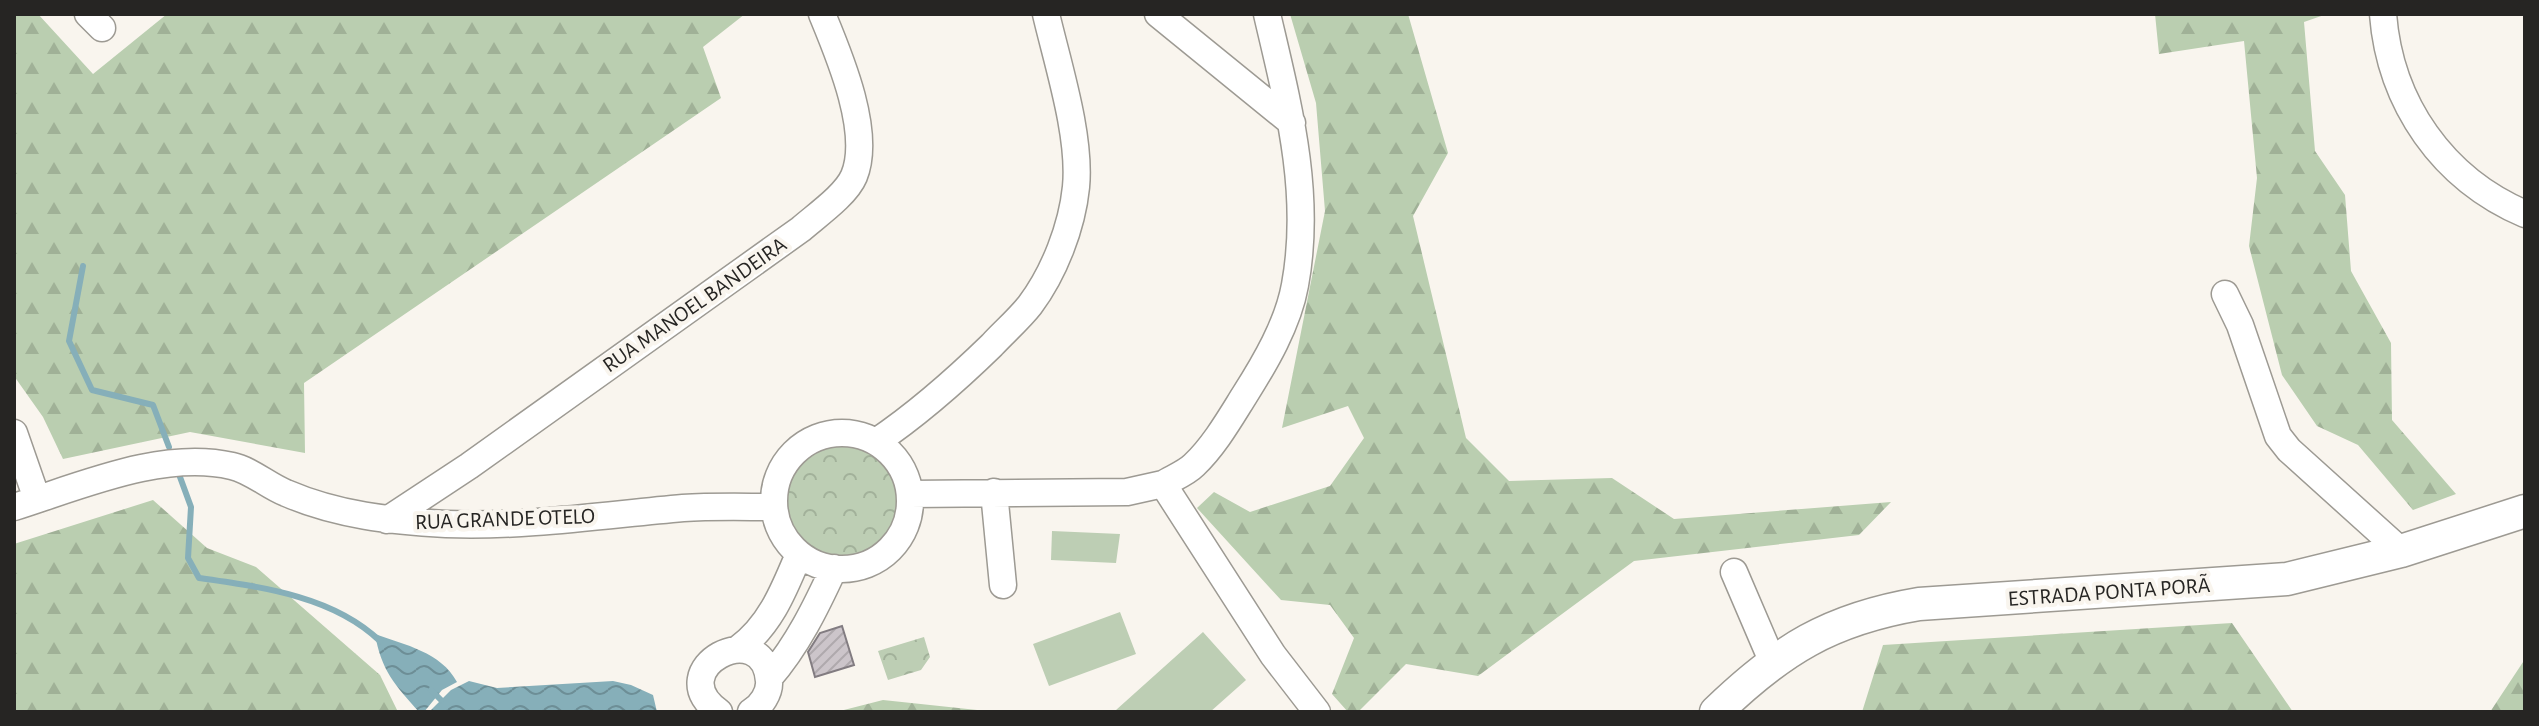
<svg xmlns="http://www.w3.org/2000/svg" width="2539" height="726" viewBox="0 0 2539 726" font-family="'Alegreya Sans',sans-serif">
  <defs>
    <pattern id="forest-firs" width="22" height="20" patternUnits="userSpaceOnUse" patternTransform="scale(2)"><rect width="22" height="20" fill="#baceb0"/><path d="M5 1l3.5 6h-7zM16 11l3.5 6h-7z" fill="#a0b197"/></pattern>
    <pattern id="park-crowns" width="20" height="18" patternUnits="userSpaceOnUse" patternTransform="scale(2)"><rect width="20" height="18" fill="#bdceb4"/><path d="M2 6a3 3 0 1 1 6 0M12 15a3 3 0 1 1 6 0" fill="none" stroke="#a2b19a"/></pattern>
    <pattern id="water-waves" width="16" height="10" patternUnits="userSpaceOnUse" patternTransform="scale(2)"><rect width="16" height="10" fill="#86afb9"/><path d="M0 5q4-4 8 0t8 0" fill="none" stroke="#6d8e96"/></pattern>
    <pattern id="building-hatch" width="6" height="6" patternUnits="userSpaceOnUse" patternTransform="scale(2)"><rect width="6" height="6" fill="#ccc5ca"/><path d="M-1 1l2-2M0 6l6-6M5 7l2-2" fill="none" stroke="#afa9ad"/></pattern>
  </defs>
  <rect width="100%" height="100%" fill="#f9f5ee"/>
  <!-- forest -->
  <path fill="url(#forest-firs)" d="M 14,14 L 38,14 L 93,74 L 167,14 L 745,14 L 703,47 L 721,98 L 304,383 L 305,453 L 190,432 L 63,459 L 43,417 L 14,376 Z
    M 1290,14 L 1408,14 L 1448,153 L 1413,216 L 1466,438 L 1509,481 L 1612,478 L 1674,519 L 1891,502 L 1859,535 L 1634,561 L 1478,676 L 1406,664 L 1358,712 L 1348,712 L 1332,694 L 1354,638 L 1330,605 L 1281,600 L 1197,508 L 1214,492 L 1250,512 L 1330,486 L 1364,438 L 1348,406 L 1282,428 L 1325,211 L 1316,103 Z
    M 2155,14 L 2327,14 L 2304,22 L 2315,151 L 2345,195 L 2351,271 L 2391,343 L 2392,420 L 2456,494 L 2413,510 L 2358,445 L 2317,426 L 2282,375 L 2249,246 L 2257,178 L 2244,41 L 2159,54 Z
    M 153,500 L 207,548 L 256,567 L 380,675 L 398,712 L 14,712 L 14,544 Z
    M 2232,623 L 2293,712 L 1862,712 L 1883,645 Z
    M 2525,659 L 2525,712 L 2490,712 Z
    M 883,700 L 996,712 L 836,712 Z"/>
  <!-- park -->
  <path fill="url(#park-crowns)" d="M784 500a57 57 0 1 1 114 0a57 57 0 1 1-114 0Z
    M 924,637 L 930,657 L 921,670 L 888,680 L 878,651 Z"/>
  <!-- garden -->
  <path fill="#bdceb4" d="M 1052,531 L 1120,534 L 1116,563 L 1051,560 Z
    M 1120,612 L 1136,654 L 1049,686 L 1033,644 Z
    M 1203,632 L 1246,680 L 1210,712 L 1117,712 L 1116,710 Z"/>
  <!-- water -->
  <path fill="url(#water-waves)" d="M 375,634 C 405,645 441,652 457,682 L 442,690 L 424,712 L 419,712 C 395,685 381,670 375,634 Z
    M 469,681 L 497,688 L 613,681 L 631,685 L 653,695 L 657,712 L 429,712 L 451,690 Z"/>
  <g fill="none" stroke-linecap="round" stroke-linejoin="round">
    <!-- stream -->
    <path stroke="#86afb9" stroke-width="6" d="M 83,266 L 69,341 L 92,390 L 153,405 L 169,447
      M 180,477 L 191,507 L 188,558 L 199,578 C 262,587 333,596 380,641
      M 431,690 L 441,700"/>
  </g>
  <!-- building -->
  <path fill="url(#building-hatch)" stroke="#827c81" stroke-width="2" d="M 842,626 L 854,665 L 815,677 L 808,652 L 820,633 Z"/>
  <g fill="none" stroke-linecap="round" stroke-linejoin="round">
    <!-- minor casing -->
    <g stroke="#9d9a93" stroke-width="29">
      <path id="minor" d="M 88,14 L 102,28
        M 1158,14 L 1292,123
        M 2383,14 C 2390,104 2443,179 2525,214
        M 2225,294 L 2240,325 L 2278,436 L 2289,450 L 2401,551
        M 14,433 L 37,499
        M774 501a68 68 0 1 1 136 0a68 68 0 1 1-136 0Z
        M 876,442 C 919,413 955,381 992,345 C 1004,332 1019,319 1030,305 C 1054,273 1072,227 1076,187 C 1081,136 1058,65 1046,14
        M 1163,484 C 1173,478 1186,473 1194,465 C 1214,446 1229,420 1244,396 C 1265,363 1288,324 1295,285 C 1312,193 1288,104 1267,14
        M 994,492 L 1003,585
        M 910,494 L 1127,492 L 1163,484 L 1273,655 L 1317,712
        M 14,507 C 81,486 162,450 232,466 C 251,470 268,486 286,493 C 337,515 391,521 446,524 C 525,527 604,515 683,508 C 713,506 744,507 774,507
        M 387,520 L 469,466 L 801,229 C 817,215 846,195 854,176 C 872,132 839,55 822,14
        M 1734,572 L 1773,663
        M 738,649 C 770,626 784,590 799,554
        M 769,678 C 797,646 816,607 834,568
        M 719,712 C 659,669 764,614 769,681 C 770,693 761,706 751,712"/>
    </g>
    <!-- major casing -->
    <g stroke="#9d9a93" stroke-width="35">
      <path id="major" d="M 1716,712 C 1780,650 1830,619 1919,604 L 2287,579 L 2401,551 L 2525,511"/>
    </g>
    <!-- minor -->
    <use href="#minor" stroke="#fff" stroke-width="26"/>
    <!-- major -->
    <use href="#major" stroke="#fff" stroke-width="32"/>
  </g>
  <g text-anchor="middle" stroke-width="8" stroke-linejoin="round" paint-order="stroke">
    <!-- street labels -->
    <g font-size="22" fill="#262523" stroke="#f9f5ee">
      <text transform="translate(694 304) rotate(-35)" y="8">RUA MANOEL BANDEIRA</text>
      <text transform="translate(505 518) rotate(-2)" y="8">RUA GRANDE OTELO</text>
      <text transform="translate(2109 591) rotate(-4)" y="8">ESTRADA PONTA PORÃ</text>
    </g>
  </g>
  <!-- border -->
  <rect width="2539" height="726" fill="none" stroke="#262523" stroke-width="32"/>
</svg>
